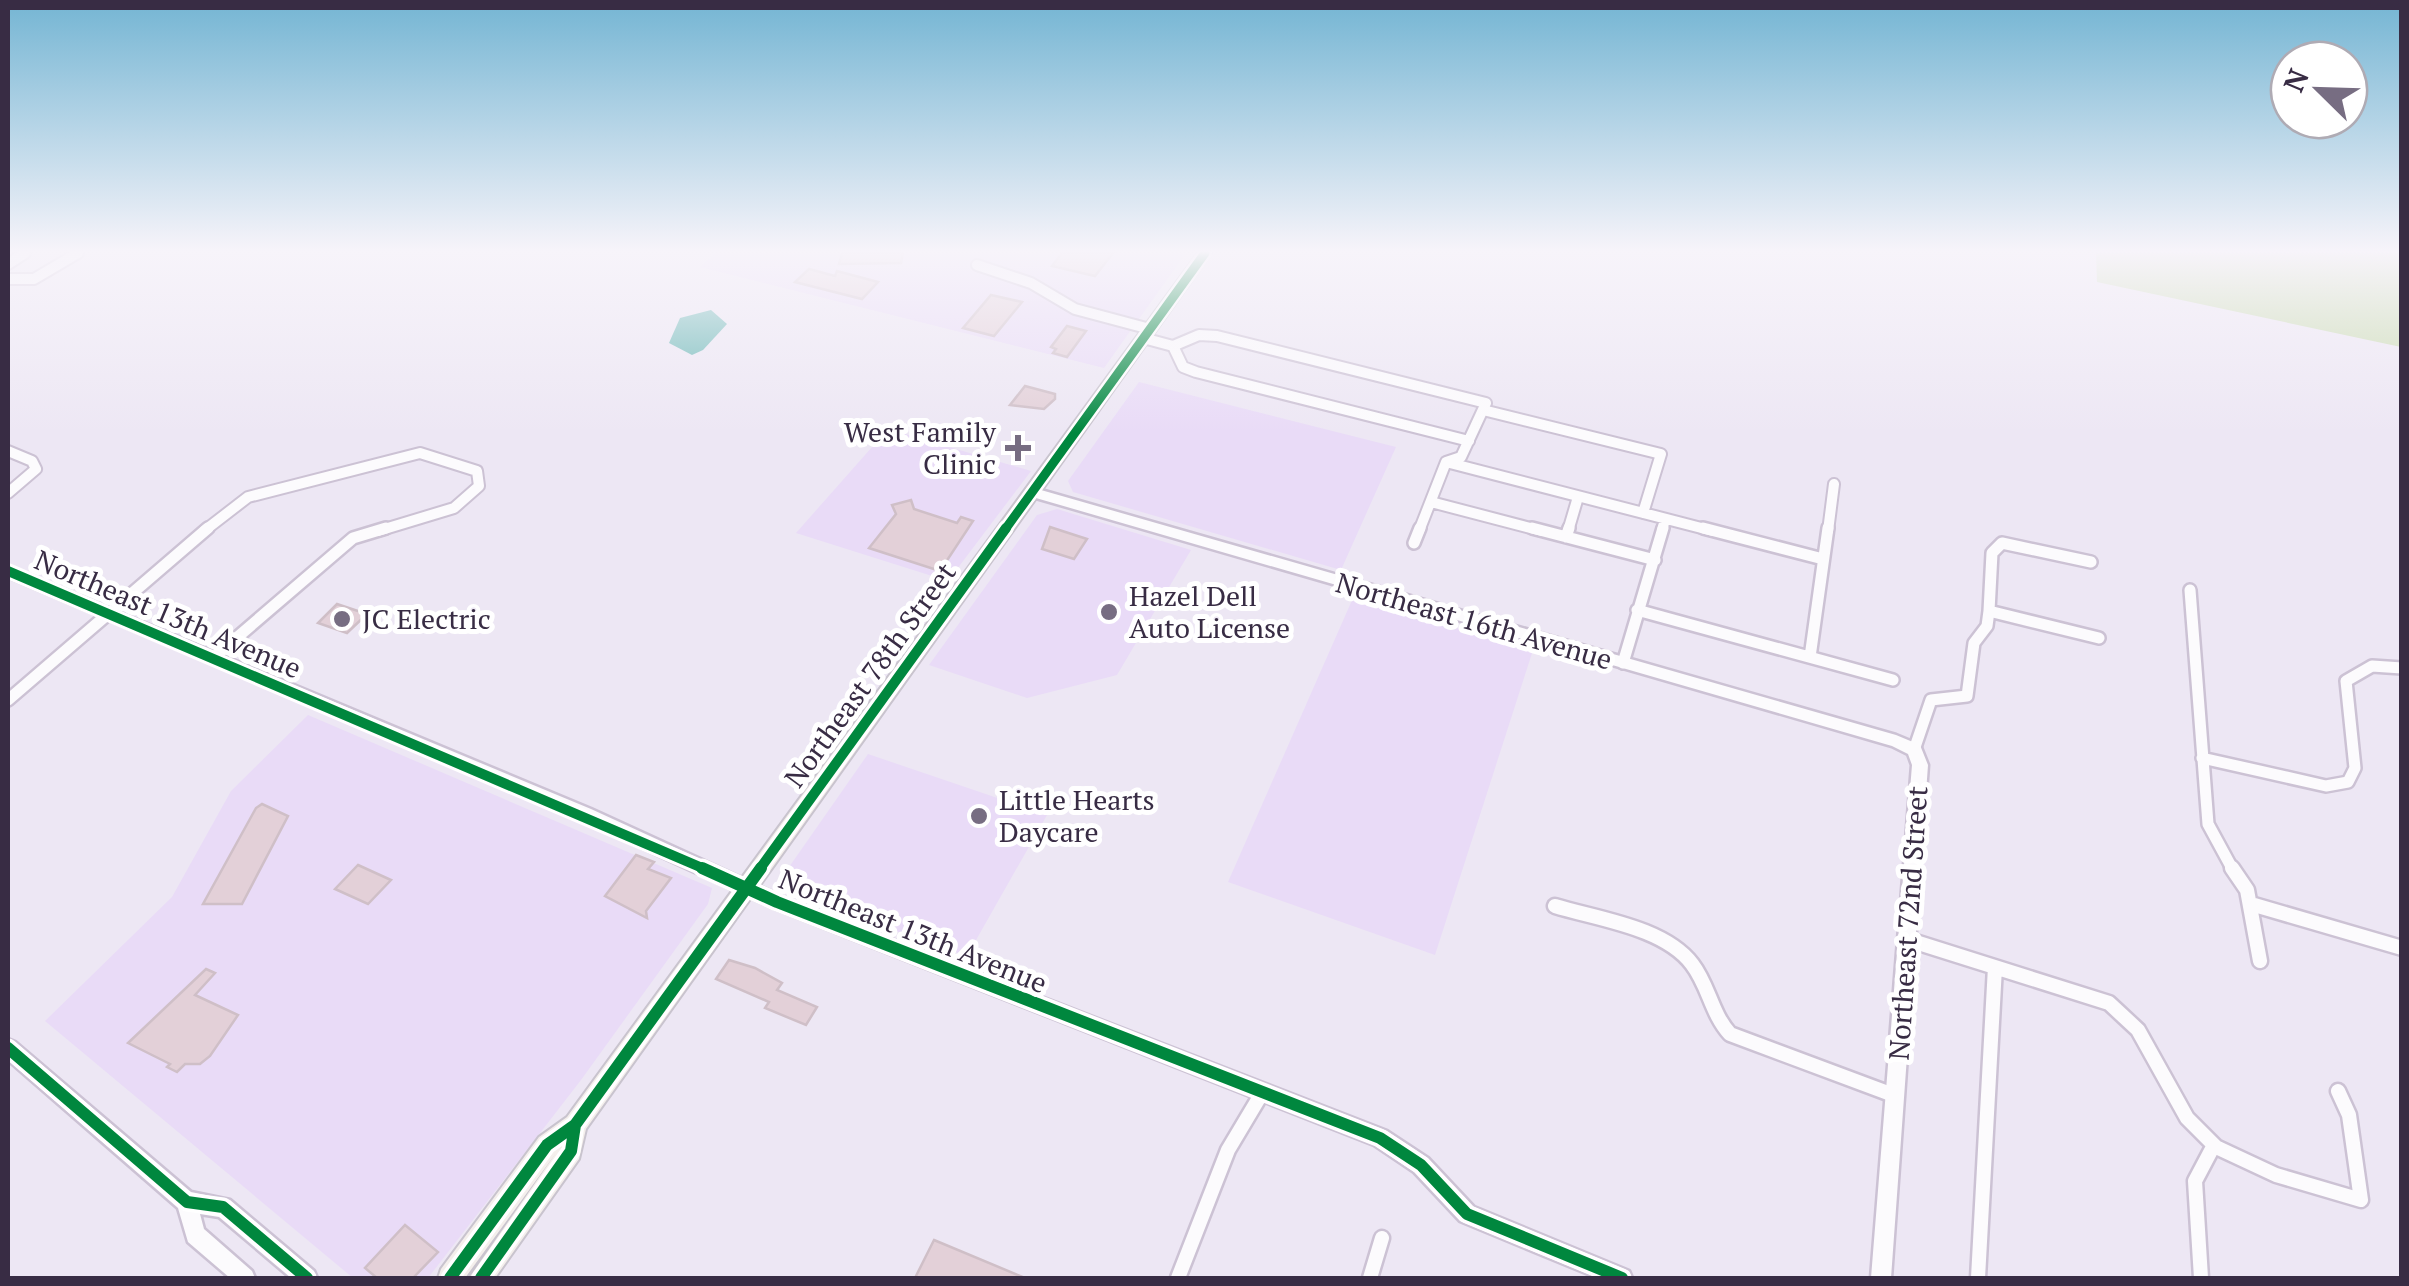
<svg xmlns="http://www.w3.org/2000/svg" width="2409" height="1286" viewBox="0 0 2409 1286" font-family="'PT Serif',serif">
  <rect width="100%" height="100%" fill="#ede7f4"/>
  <!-- built -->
  <path fill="#e9dbf7" d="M 716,253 L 1186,253 L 1104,368 L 700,267 Z
    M 1139,382 L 1396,447 L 1341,570 L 1073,492 L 1068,481 Z
    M 888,429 L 1031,471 L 948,581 L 796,533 Z
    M 1057,509 L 1191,550 L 1117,675 L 1027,698 L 929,665 L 1037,515 Z
    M 1353,598 L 1533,650 L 1435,955 L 1228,882 Z
    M 308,715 L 712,888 L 708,904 L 581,1080 L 428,1278 L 353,1278 L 45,1021 L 172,897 L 231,791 Z
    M 868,754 L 1047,815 L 967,956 L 781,891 L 780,880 Z"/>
  <!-- green -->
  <path fill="#c9dbb0" d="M 2096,253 L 2401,253 L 2401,347 L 2097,282 Z"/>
  <!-- water -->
  <path fill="#67b6b4" d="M 711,310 L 727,324 L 703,350 L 692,355 L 669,343 L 680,318 Z"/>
  <!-- building -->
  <path fill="#e3d0d8" stroke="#cfbfc7" stroke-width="2.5" d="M 842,253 L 903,253 L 901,263 L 839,264 Z
    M 1062,253 L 1113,253 L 1095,276 L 1052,266 Z
    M 809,269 L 835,276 L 837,271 L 878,282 L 862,299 L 795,282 Z
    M 991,295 L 1022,302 L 994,336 L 963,328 Z
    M 1067,326 L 1086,331 L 1067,357 L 1053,353 L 1056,349 L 1051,347 Z
    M 1025,386 L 1055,394 L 1055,399 L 1044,409 L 1010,405 Z
    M 911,500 L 914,509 L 957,523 L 961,517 L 973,521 L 940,571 L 869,548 L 896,514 L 892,505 Z
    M 1050,527 L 1087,539 L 1074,559 L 1042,549 Z
    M 337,604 L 367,614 L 347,633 L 318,623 Z
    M 262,804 L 288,816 L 242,904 L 203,904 L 256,808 Z
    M 636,855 L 654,862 L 648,869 L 671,878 L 646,911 L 647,918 L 605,896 Z
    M 358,865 L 391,880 L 368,904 L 335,889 Z
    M 729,960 L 755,968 L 782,983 L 777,990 L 817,1007 L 806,1025 L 765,1008 L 769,1002 L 716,979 Z
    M 206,969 L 215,973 L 195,995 L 238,1015 L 210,1056 L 200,1064 L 185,1064 L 177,1072 L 167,1067 L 170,1064 L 128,1043 Z
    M 405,1225 L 438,1252 L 413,1278 L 377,1278 L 365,1268 Z
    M 934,1240 L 1025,1278 L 915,1278 Z"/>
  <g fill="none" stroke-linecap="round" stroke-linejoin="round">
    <!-- street-far2 casing -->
    <g stroke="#ccc2d4" stroke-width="14">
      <path id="street-far2" d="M 8,264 L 25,253
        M 977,265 L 1031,283 L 1075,309 L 1150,329
        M 8,279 L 34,279 L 78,253
        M 1143,338 L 1173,346 L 1183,367 L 1196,372 L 1469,441
        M 1173,346 L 1199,335 L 1217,336 L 1486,403 L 1461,457 L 1446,462 L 1419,531
        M 1483,410 L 1661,454 L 1643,513
        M 8,451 L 32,461 L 36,469 L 8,493
        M 1446,462 L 1713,531
        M 1431,502 L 1542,531
        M 204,531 L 248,497 L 420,453 L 477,471 L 479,486 L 454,508 L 378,531
        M 1568,531 L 1578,497
        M 1662,531 L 1665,519
        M 1828,531 L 1834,484"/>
    </g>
    <!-- street-far1 casing -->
    <g stroke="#ccc2d4" stroke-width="16">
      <path id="street-far1" d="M 1532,528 L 1655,560
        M 1703,528 L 1823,559
        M 1566,537 L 1569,528
        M 1414,543 L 1420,528
        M 2091,562 L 2002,543 L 1992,553 L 1989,611 L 2099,638
        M 2190,590 L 2208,824 L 2233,870
        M 1637,610 L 1893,680
        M 1810,657 L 1828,528
        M 213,658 L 353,538 L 386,528
        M 1623,663 L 1663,528
        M 8,700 L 208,528
        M 1914,750 L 1931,700 L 1967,696 L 1974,643 L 1987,626 L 1989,611
        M 2202,758 L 2326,786 L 2348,782 L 2355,768 L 2346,681 L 2372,666 L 2402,668"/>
    </g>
    <!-- street casing -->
    <g stroke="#ccc2d4" stroke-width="19">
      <path id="street" d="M 2232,868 L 2247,890 L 2260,961
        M 2251,904 L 2402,948
        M 1555,906 C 1597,919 1664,927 1692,964 C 1709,986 1711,1013 1730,1034 L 1896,1096
        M 1906,939 L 2109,1003 L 2138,1030 L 2187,1118 L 2216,1147 L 2276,1175 L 2361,1200 L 2349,1115 L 2338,1091
        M 1178,1278 L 1228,1150 L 1262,1093
        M 1370,1278 L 1382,1238
        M 1978,1278 L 1995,967
        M 2201,1278 L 2195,1181 L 2214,1145"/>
    </g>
    <!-- secondary casing -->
    <g stroke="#ccc2d4" stroke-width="5">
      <path id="secondary" d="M 1034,488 L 1896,735 L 1920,745 L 1928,765 L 1891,1278 L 1871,1278 L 1912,765 L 1908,754 L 1892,746 L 1029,496 L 1027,493 Z
        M 8,566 L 591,809 L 783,897 L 1387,1131 L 1428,1158 L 1474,1207 L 1629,1271 L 1632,1278 L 1598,1278 L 1460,1221 L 1414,1172 L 1374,1145 L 771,907 L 579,819 L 8,577 Z
        M 8,1039 L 15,1042 L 191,1192 L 230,1200 L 314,1271 L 317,1278 L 291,1278 L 219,1217 L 200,1214 L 204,1229 L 252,1271 L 255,1278 L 230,1278 L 188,1242 L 178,1208 L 8,1060 Z"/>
    </g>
    <!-- primary casing -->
    <g stroke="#c9c4ce" stroke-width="4">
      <path id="primary" d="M 1198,253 L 1211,253 L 586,1129 L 579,1159 L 495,1278 L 469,1278 L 556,1153 L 465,1278 L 438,1278 L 441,1269 L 539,1137 L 567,1117 Z"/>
    </g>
    <!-- street-far2 -->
    <use href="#street-far2" stroke="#fcfbfd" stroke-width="10"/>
    <!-- street-far1 -->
    <use href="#street-far1" stroke="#fcfbfd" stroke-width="11"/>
    <!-- street -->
    <use href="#street" stroke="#fcfbfd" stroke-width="14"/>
    <!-- secondary -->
    <use href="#secondary" fill="#fcfbfd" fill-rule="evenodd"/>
    <!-- primary -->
    <use href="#primary" fill="#f4efec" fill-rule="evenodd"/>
    <!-- cycleway-far2 casing -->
    <g stroke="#fff" stroke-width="14">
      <path id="cycleway-far2" d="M 1004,531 L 1205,253"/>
    </g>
    <!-- cycleway-far1 casing -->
    <g stroke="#fff" stroke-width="16">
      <path id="cycleway-far1" d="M 8,571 L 707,870
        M 759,870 L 1006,528"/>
    </g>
    <!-- cycleway casing -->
    <g stroke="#fff" stroke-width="19">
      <path id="cycleway" d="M 702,868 L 777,902 L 1380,1138 L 1421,1165 L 1467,1214 L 1622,1278
        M 8,1048 L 187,1202 L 223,1207 L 307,1278
        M 450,1278 L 547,1145 L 575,1125 L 761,868
        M 481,1278 L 571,1151 L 575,1125"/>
    </g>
    <!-- cycleway-far2 -->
    <use href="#cycleway-far2" stroke="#00873e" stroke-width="9"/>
    <!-- cycleway-far1 -->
    <use href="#cycleway-far1" stroke="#00873e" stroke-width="10"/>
    <!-- cycleway -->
    <use href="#cycleway" stroke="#00873e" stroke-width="12"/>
  </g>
  <!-- sky -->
  <linearGradient id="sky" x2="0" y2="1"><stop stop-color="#74b5d3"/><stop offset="0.58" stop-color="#f7f4fa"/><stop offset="1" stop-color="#f7f4fa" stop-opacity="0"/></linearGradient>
  <rect width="2409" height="433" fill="url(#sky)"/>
  <!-- markers -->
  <g fill="#776d82" stroke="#fff" stroke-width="4">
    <path d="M1013 433h10v10h10v10h-10v10h-10v-10h-10v-10h10z"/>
    <circle cx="1109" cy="612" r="10"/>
    <circle cx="342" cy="619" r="10"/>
    <circle cx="979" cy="816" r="10"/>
  </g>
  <g text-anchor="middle" stroke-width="10" stroke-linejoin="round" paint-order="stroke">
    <!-- poi labels -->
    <g font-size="28" fill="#382c44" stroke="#fff" text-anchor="start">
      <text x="996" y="442" text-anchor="end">West Family<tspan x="996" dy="32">Clinic</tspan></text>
      <text x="1129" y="606">Hazel Dell<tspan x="1129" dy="32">Auto License</tspan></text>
      <text x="362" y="629">JC Electric</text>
      <text x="999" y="810">Little Hearts<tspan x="999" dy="32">Daycare</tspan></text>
    </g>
    <!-- street labels -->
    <g font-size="28" fill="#382c44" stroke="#fff">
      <text transform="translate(168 614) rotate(23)" y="10">Northeast 13th Avenue</text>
      <text transform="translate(1474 621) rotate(16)" y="10">Northeast 16th Avenue</text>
      <text transform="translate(870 675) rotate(-54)" y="10">Northeast 78th Street</text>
      <text transform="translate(1908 923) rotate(-86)" y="10">Northeast 72nd Street</text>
      <text transform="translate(913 931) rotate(22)" y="10">Northeast 13th Avenue</text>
    </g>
  </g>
  <!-- border -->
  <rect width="2409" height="1286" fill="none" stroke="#382c44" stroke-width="20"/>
  <!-- north arrow -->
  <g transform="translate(2319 90) rotate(293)"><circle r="48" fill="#ffffff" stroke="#afabb4" stroke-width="2.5"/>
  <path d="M0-8L18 38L0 25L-18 38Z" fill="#776d82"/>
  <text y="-15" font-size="28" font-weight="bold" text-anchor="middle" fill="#382c44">N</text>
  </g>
</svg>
